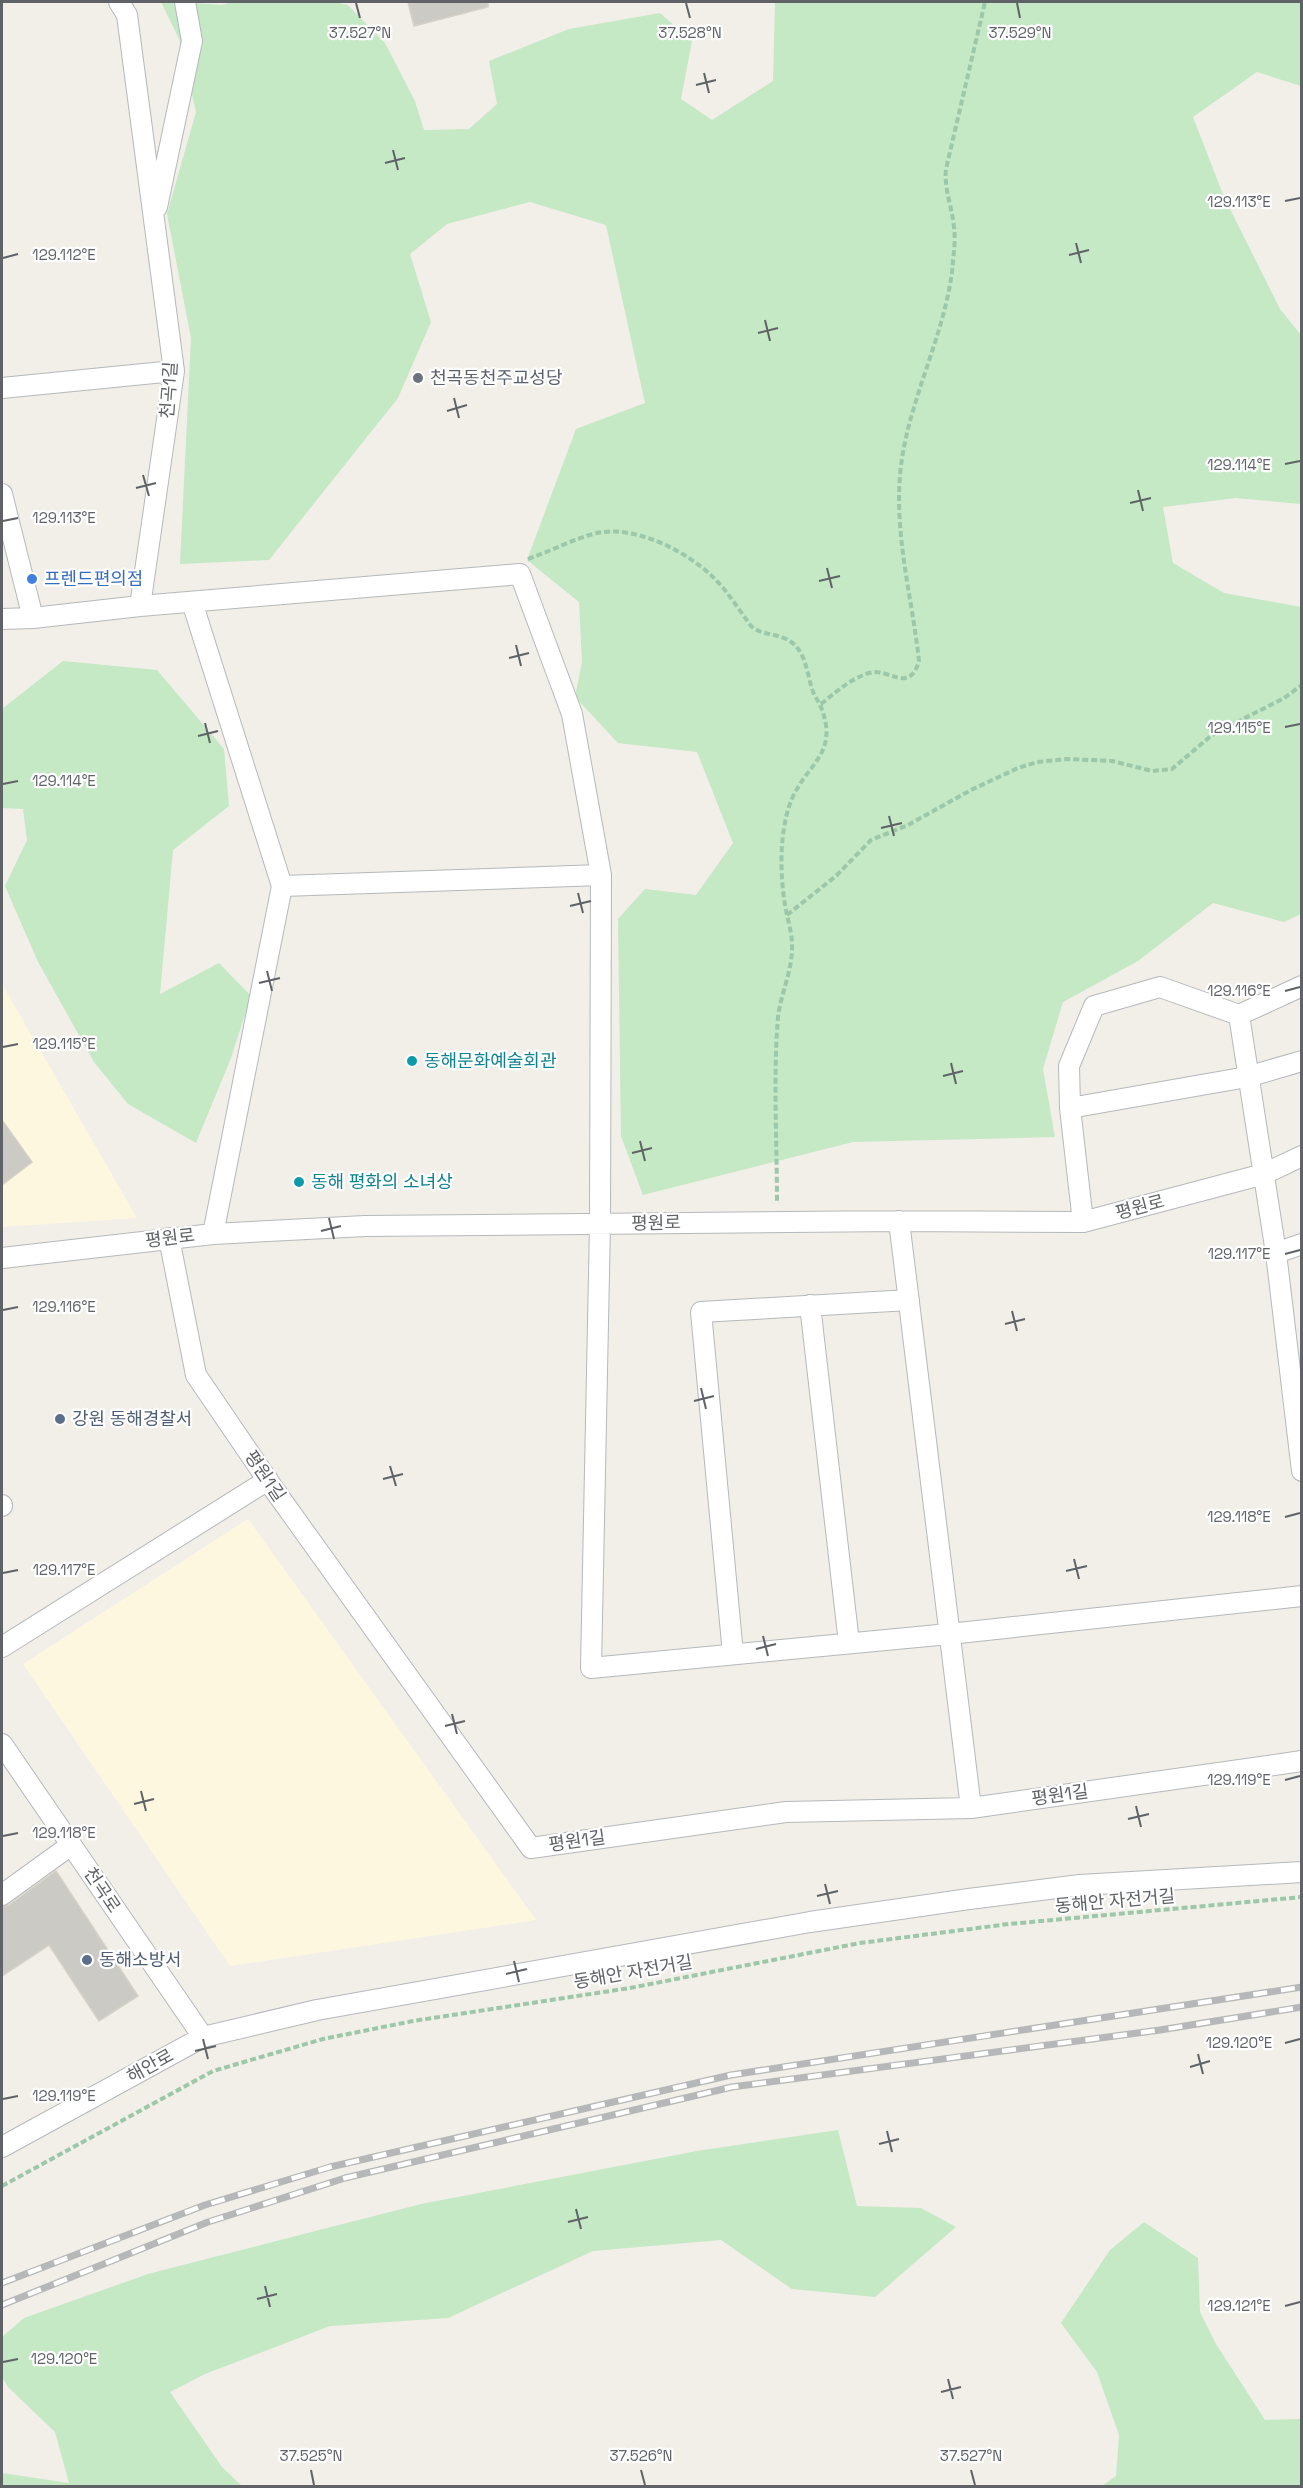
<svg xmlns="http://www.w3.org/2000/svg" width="1303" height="2488" viewBox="0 0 1303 2488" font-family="'Space Grotesk','Noto Sans KR',sans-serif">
  <rect width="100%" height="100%" fill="#f1efe8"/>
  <!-- commercial -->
  <path fill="#fef7e0" d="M 2,984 L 137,1218 L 2,1227 Z
    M 248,1519 L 536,1920 L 230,1966 L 23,1664 Z"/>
  <!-- green -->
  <path fill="#c5e8c5" d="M 161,2 L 193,2 L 193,3 L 222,5 L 233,2 L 334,2 L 348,5 L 385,43 L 415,101 L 424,130 L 469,129 L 497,104 L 489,61 L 569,29 L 660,13 L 692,41 L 681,99 L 712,120 L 773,81 L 775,2 L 1301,2 L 1301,86 L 1257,72 L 1193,117 L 1224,197 L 1280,309 L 1301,335 L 1301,504 L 1236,498 L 1163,507 L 1173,563 L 1224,593 L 1301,607 L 1301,914 L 1284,922 L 1213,903 L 1138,961 L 1063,1002 L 1043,1069 L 1055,1137 L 853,1142 L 643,1195 L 621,1136 L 618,919 L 645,889 L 696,895 L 733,843 L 697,752 L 618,743 L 575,697 L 582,662 L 579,602 L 527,560 L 576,429 L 645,403 L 606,225 L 530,202 L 447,224 L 410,254 L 431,322 L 398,398 L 269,560 L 180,564 L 191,338 L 167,214 L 196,112 L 179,39 Z
    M 63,661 L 157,670 L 224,749 L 229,806 L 173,850 L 160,994 L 219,963 L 251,996 L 231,1058 L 196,1143 L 128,1104 L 94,1062 L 38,962 L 5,886 L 27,840 L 23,809 L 2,808 L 2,709 Z
    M 838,2130 L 857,2206 L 921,2208 L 956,2227 L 875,2297 L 792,2289 L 721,2240 L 593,2251 L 448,2318 L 330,2326 L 205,2374 L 170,2392 L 222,2467 L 242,2486 L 2,2486 L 2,2473 L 69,2483 L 55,2432 L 8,2387 L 2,2377 L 2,2337 L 24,2318 L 148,2274 L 421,2204 L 697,2151 Z
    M 1144,2222 L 1198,2258 L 1200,2312 L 1216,2344 L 1265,2420 L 1301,2419 L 1301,2486 L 1102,2486 L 1116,2476 L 1119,2435 L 1097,2372 L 1061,2323 L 1110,2250 Z"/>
  <!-- building -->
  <path fill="#cccac5" stroke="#d6d1c6" stroke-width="1.5" d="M 408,2 L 488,2 L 488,7 L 414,26 Z
    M 2,1120 L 32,1162 L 2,1185 Z
    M 56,1871 L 138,1996 L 99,2021 L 49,1945 L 2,1976 L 2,1907 L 9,1905 Z"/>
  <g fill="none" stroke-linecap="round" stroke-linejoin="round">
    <!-- minor casing -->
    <g stroke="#b5b8bc" stroke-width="22">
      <path id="minor" d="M 157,207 L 192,41 L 185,2
        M 2,388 L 174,371
        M 2,494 L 33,618
        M 192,602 L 282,886 L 213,1234
        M 140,606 L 520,574 L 572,714 L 601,875 L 600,1224 L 591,1668 L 949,1634 L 1302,1596
        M 2,619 L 33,618 L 140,606 L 174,371 L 127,15 L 119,2
        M 282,886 L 601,875
        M 1302,986 L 1239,1015 L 1160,987 L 1094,1006 L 1069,1066 L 1070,1108 L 1247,1077 L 1302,1061
        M 1239,1015 L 1276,1253 L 1302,1471
        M 1070,1108 L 1083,1222
        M 899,1221 L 971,1808
        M 169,1238 L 196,1375 L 273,1488 L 531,1848 L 786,1812 L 971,1808 L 1302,1761
        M 1276,1253 L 1302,1244
        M 2,1258 L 213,1234 L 365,1226 L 899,1221 L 1083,1222 L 1264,1174 L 1302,1156
        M 810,1305 L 849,1643
        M 2,1506 L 2,1505
        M 2,1647 L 268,1480
        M 733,1654 L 701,1312 L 909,1300
        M 2,1744 L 203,2037
        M 2,1895 L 71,1845
        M 2,2147 L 203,2037 L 317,2010 L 810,1922 L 969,1899 L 1080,1885 L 1302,1872"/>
    </g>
    <!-- path -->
    <path stroke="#9cc7a9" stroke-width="4" stroke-dasharray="6 3" stroke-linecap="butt" d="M 528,559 C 551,551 573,539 597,533 C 635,525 687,551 714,578 C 728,592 739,610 751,626 C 762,635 772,633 784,638 C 809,648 806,679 815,696 C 821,706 824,713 826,725 C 830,754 809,767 797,789 C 790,800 786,815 784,828 C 780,852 781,880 785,905 C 787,918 792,931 792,945 C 793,969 781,993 778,1017 C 773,1078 777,1141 777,1203
      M 821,704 C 836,692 850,679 869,673 C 889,667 909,695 919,661 C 912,596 893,532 901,466 C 909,400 943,339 952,272 C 953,258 956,242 954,227 C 952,206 944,190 946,169 L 985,2
      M 787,915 L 836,876 L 871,840 L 908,825 L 971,790 L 1018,768 L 1037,762 L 1067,759 L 1112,761 L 1152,771 L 1172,769 L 1212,735 L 1284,698 L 1302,685
      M 2,2186 L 213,2071 L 323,2039 L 413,2021 L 630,1988 L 860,1943 L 1009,1924 L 1302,1897"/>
    <!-- minor -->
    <use href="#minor" stroke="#fff" stroke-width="20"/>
    <!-- rail casing -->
    <g stroke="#b6b7b8" stroke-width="7">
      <path id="rail" d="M 2,2283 L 205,2205 L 330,2167 L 731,2075 L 1302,1987
        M 2,2305 L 208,2222 L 345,2178 L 732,2087 L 1160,2030 L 1302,2007"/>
    </g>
    <!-- rail -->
    <use href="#rail" stroke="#fff" stroke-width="4.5" stroke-dasharray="14" stroke-linecap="butt"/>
  </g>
  <!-- ticks -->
  <path fill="none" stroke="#5f6368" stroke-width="2" d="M 356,3 L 360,18M 686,3 L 690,18M 1017,3 L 1020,18M 704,73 L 709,93M 696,85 L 716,80M 393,150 L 398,170M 385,163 L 405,158M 1285,201 L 1300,198M 1076,243 L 1081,263M 1069,255 L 1089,250M 3,258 L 18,254M 765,320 L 770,341M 758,333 L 778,328M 454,398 L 459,418M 447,411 L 467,405M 1285,464 L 1300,461M 143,475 L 149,496M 136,488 L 156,483M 1138,490 L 1143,511M 1130,503 L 1151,498M 3,521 L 18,518M 827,568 L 832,588M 819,581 L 840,576M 516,645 L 521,666M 509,658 L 529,653M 205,723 L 210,743M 1285,727 L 1300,724M 198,736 L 218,731M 3,784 L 18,781M 889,816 L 894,836M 881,828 L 902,823M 578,893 L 583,913M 570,906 L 591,901M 267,971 L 272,991M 259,983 L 280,978M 1285,991 L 1300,987M 3,1047 L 18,1044M 951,1063 L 956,1084M 943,1076 L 963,1071M 640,1141 L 645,1161M 632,1153 L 652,1148M 329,1218 L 334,1239M 321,1231 L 341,1226M 1285,1254 L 1300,1250M 3,1310 L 18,1307M 1012,1311 L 1017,1331M 1005,1324 L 1025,1319M 701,1388 L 706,1409M 694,1401 L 714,1396M 390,1466 L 396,1486M 383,1479 L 403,1474M 1285,1517 L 1300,1513M 1074,1559 L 1079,1579M 1066,1571 L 1087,1566M 3,1573 L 18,1570M 763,1636 L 768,1656M 756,1649 L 776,1644M 452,1714 L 457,1734M 445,1726 L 465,1721M 1285,1780 L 1300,1776M 141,1791 L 146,1811M 134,1804 L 154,1799M 1136,1806 L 1141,1827M 1128,1819 L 1149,1814M 3,1836 L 18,1833M 825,1884 L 830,1904M 817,1896 L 838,1891M 514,1961 L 519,1982M 506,1974 L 527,1969M 203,2039 L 208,2059M 1285,2043 L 1300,2039M 195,2051 L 216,2046M 1198,2054 L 1203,2074M 1190,2067 L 1210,2061M 3,2099 L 18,2096M 887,2131 L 892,2152M 879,2144 L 899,2139M 576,2209 L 581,2229M 568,2222 L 588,2217M 265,2286 L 270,2307M 257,2299 L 277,2294M 1285,2306 L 1300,2302M 3,2362 L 18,2359M 948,2379 L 953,2399M 941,2392 L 961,2387M 311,2470 L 314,2485M 641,2470 L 645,2485M 971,2470 L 975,2485"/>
  <!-- markers -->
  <circle fill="#6b7280" stroke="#fff" stroke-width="2" cx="418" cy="378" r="6"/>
  <circle fill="#3f7fe0" stroke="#fff" stroke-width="2" cx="32" cy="579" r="6"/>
  <g fill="#0f9aa8" stroke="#fff" stroke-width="2">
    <circle cx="412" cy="1061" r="6"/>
    <circle cx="299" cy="1182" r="6"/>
  </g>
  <g fill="#5c6f8a" stroke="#fff" stroke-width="2">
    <circle cx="60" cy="1419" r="6"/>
    <circle cx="87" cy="1960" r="6"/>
  </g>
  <g text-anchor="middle" stroke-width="4.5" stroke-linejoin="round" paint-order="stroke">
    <!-- worship labels -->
    <g font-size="18" fill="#5b616d" stroke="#fff" text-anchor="start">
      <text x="430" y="384">천곡동천주교성당</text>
    </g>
    <!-- street labels -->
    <g font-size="18" fill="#5f6368" stroke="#fff">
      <text transform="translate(169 390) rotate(-86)" y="6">천곡1길</text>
      <text transform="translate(1140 1207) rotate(-15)" y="6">평원로</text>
      <text transform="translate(656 1223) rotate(-1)" y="6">평원로</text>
      <text transform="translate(170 1238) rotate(-7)" y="6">평원로</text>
      <text transform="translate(265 1476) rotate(56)" y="6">평원1길</text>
      <text transform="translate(1060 1795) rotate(-8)" y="6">평원1길</text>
      <text transform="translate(577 1841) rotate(-8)" y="6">평원1길</text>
      <text transform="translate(102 1890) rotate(56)" y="6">천곡로</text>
      <text transform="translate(1115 1901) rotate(-5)" y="6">동해안 자전거길</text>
      <text transform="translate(633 1972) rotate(-10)" y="6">동해안 자전거길</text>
      <text transform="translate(150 2066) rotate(-29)" y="6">해안로</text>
    </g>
    <!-- shop labels -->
    <g font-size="18" fill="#366cbe" stroke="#fff" text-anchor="start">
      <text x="44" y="585">프렌드편의점</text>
    </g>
    <!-- culture labels -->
    <g font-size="18" fill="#0d838f" stroke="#fff" text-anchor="start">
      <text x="424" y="1067">동해문화예술회관</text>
      <text x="311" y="1188">동해 평화의 소녀상</text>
    </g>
    <!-- service labels -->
    <g font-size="18" fill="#4e5e75" stroke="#fff" text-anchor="start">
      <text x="72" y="1425">강원 동해경찰서</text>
      <text x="99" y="1966">동해소방서</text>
    </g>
  </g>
  <g font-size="15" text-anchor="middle" fill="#5f6368" stroke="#fff" stroke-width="4.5" stroke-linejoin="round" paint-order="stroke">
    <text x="1020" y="38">37.529°N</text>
    <text x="360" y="38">37.527°N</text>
    <text x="690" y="38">37.528°N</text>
    <text x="1239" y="207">129.113°E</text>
    <text x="64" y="260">129.112°E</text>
    <text x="1239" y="470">129.114°E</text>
    <text x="64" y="523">129.113°E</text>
    <text x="1239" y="733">129.115°E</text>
    <text x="64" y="786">129.114°E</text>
    <text x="1239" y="996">129.116°E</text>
    <text x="64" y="1049">129.115°E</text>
    <text x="1239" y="1259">129.117°E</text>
    <text x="64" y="1312">129.116°E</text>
    <text x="1239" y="1522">129.118°E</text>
    <text x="64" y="1575">129.117°E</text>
    <text x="1239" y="1785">129.119°E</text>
    <text x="64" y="1838">129.118°E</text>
    <text x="1239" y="2048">129.120°E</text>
    <text x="64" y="2101">129.119°E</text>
    <text x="1239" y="2311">129.121°E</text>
    <text x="64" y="2364">129.120°E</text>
    <text x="311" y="2461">37.525°N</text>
    <text x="641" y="2461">37.526°N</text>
    <text x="971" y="2461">37.527°N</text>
  </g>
  <!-- border -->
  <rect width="1303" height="2488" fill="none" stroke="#5f6368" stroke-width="6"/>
</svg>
